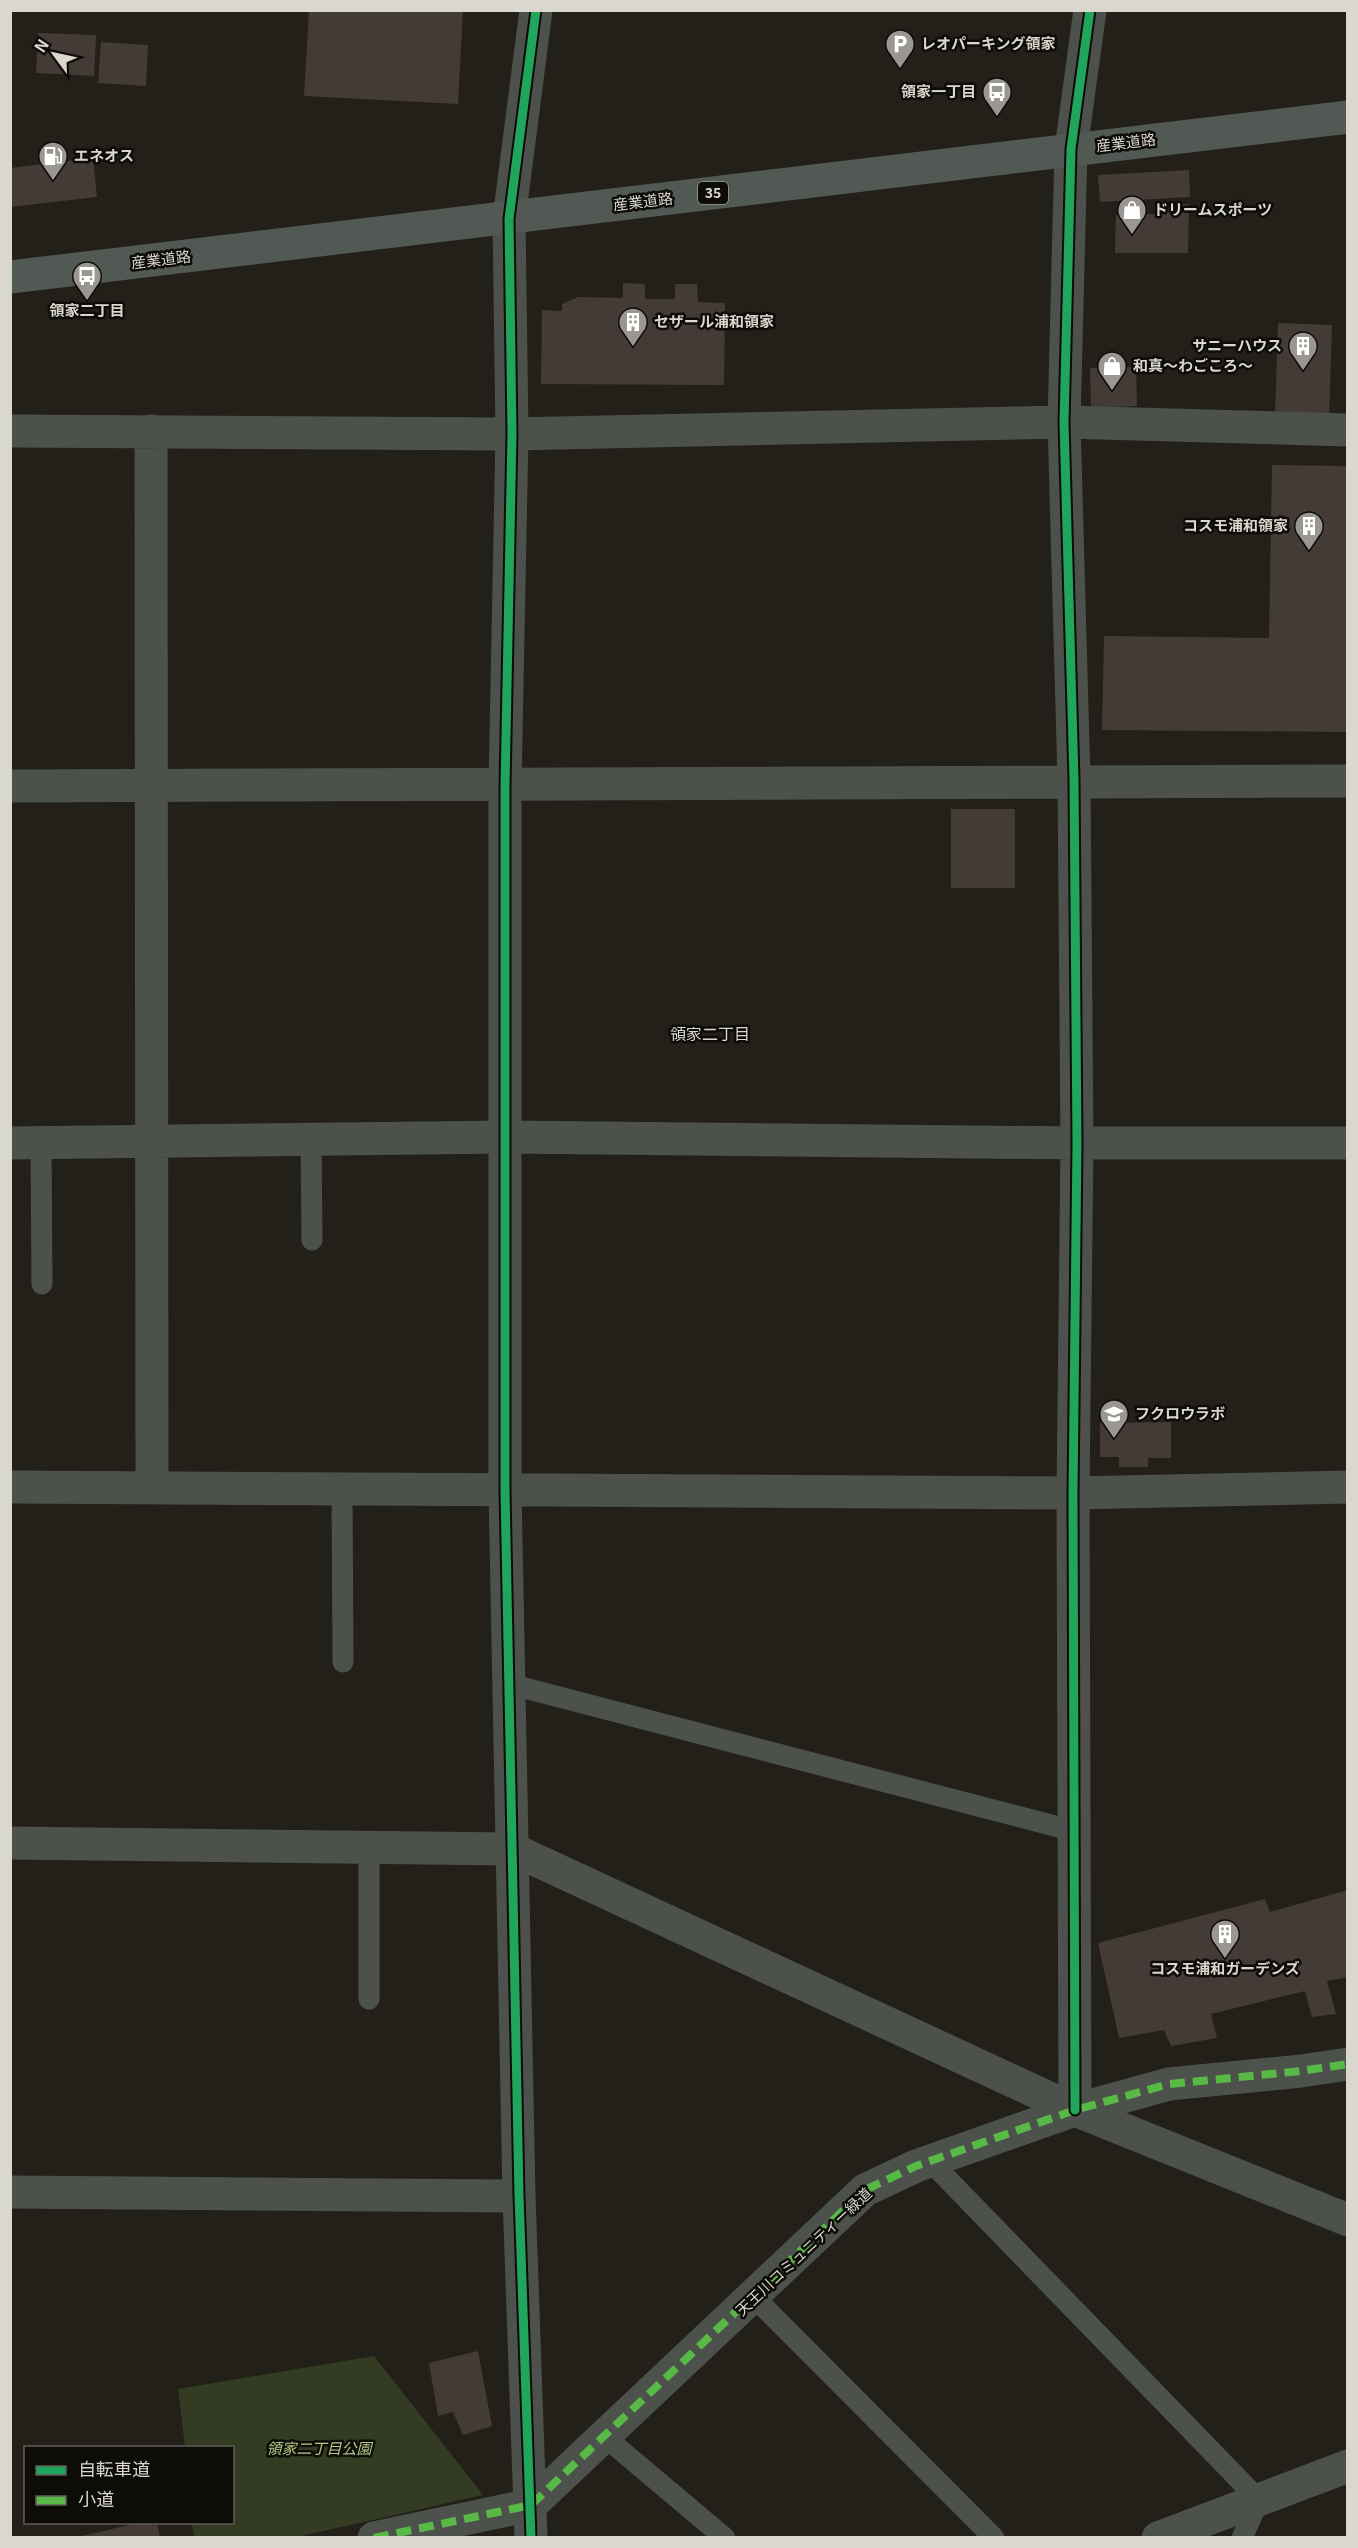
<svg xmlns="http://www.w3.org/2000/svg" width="1358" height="2548" viewBox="0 0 1358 2548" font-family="Georgia,'Noto Sans JP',serif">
  <rect width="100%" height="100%" fill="#222019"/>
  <!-- green -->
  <path fill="#333c23" d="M 374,2356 L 483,2495 L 297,2537 L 194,2537 L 192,2523 L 232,2522 L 232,2448 L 185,2447 L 178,2389 Z"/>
  <!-- building -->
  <path fill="#443b37" d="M 309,10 L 463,10 L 458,104 L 304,96 Z
    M 38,33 L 96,35 L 94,76 L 36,73 Z
    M 101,42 L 148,45 L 146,86 L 98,83 Z
    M 93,158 L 97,197 L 10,207 L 10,168 Z
    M 1189,170 L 1190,197 L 1100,202 L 1098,175 Z
    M 1169,204 L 1189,204 L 1188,253 L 1115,253 L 1116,215 L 1166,214 Z
    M 623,283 L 645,284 L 645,299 L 675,299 L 675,284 L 697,284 L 698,302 L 725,303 L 724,385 L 541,384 L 542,310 L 562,311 L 562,304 L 578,297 L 623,298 Z
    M 1278,323 L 1332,325 L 1329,418 L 1275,417 Z
    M 1136,367 L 1137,406 L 1091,408 L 1090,368 Z
    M 1272,465 L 1348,466 L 1348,732 L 1102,730 L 1104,636 L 1269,638 Z
    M 951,809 L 1015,809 L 1015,888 L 951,888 Z
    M 1171,1422 L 1171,1458 L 1148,1458 L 1148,1467 L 1119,1467 L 1119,1457 L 1100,1457 L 1100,1423 Z
    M 1348,1890 L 1348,1977 L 1327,1981 L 1336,2014 L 1312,2017 L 1305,1991 L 1211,2014 L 1217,2038 L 1171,2046 L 1164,2030 L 1119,2038 L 1098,1943 L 1265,1899 L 1270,1912 Z
    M 478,2351 L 492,2426 L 463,2435 L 453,2412 L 438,2416 L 429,2363 Z
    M 142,2522 L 157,2522 L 160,2538 L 73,2538 Z"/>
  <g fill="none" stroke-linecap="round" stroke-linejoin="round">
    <!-- lane -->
    <path stroke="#4c514c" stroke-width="21" d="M 311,1139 L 312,1240
      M 41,1143 L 42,1284
      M 342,1489 L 343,1662
      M 509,1684 L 1074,1831
      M 369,1848 L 369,1999
      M 930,2161 L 1259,2500 L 1242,2538
      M 754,2297 L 994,2538
      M 605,2437 L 725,2538"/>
    <!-- street -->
    <path stroke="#4c514c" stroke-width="33" d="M 10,431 L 512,434 L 1064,422 L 1348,430
      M 151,431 L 152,1488
      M 10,786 L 1348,781
      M 10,1143 L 506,1137 L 1077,1143 L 1348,1143
      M 10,1487 L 1073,1493 L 1348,1487
      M 10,1843 L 512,1849 L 1075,2110 L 1348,2220
      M 1075,2110 L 1073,1493 L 1077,1143 L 1074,780 L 1064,422 L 1071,149 L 1090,10
      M 10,2192 L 519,2196
      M 374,2538 L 531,2505 L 865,2190 L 916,2166 L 1075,2110 L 1169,2084 L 1301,2071 L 1348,2064
      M 531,2538 L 519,2196 L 505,1490 L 505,786 L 512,434 L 509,219 L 536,10
      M 1158,2538 L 1348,2466"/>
    <!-- primary -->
    <path stroke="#525954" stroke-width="33" d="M 10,277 L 1348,117"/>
    <!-- quiet -->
    <path stroke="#58b947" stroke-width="8" stroke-dasharray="15 8" stroke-linecap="butt" d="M 374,2538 L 531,2505 L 865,2190 L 916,2166 L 1075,2110 L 1169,2084 L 1301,2071 L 1348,2064"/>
    <!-- cycleway casing -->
    <g stroke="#0d0c07" stroke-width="13">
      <path id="cycleway" d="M 1075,2110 L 1073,1493 L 1077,1143 L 1074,780 L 1064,422 L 1071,149 L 1090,10
        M 531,2538 L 519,2196 L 505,1490 L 505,786 L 512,434 L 509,219 L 536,10"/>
    </g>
    <!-- cycleway -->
    <use href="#cycleway" stroke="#20a55d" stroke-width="9"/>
  </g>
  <!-- icons -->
  <defs>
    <g id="parking-pin" transform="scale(1.5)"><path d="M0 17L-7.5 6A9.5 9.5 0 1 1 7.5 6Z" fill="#99978f" stroke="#0d0c07"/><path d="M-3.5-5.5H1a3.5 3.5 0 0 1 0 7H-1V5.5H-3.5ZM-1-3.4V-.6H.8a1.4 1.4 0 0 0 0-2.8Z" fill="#fff"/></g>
    <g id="bus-pin" transform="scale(1.5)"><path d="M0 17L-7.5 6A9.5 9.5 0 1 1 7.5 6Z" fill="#99978f" stroke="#0d0c07"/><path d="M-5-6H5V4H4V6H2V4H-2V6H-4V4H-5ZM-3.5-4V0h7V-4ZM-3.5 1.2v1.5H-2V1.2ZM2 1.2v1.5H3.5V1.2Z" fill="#fff"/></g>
    <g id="fuel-pin" transform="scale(1.5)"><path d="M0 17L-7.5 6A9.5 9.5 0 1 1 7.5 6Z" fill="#99978f" stroke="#0d0c07"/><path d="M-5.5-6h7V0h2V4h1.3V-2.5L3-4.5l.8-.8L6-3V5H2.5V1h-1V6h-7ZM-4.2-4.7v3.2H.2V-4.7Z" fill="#fff"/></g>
    <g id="shop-pin" transform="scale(1.5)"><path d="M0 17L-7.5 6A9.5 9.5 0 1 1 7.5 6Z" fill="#99978f" stroke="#0d0c07"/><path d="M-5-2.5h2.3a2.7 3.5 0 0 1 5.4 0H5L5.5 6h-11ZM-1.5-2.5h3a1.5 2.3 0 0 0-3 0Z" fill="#fff"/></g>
    <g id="building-pin" transform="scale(1.5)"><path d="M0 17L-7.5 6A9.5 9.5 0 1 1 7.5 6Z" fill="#99978f" stroke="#0d0c07"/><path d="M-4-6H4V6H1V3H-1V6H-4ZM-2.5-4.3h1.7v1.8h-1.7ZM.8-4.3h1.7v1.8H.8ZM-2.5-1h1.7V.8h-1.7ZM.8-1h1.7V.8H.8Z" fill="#fff"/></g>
    <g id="school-pin" transform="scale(1.5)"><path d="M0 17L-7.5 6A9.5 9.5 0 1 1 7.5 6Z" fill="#99978f" stroke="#0d0c07"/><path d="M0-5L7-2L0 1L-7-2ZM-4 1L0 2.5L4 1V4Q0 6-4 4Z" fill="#fff"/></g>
  </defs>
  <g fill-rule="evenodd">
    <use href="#parking-pin" x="900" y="44"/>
    <use href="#bus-pin" x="997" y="92"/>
    <use href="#fuel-pin" x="53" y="156"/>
    <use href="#shop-pin" x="1132" y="210"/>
    <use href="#bus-pin" x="87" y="276"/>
    <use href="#building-pin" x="633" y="322"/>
    <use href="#building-pin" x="1303" y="346"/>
    <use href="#shop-pin" x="1112" y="366"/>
    <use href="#building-pin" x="1309" y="526"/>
    <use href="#school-pin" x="1114" y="1414"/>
    <use href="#building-pin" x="1225" y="1934"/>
  </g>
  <g text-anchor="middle" stroke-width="5" stroke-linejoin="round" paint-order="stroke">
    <!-- shield labels -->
    <rect fill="#0d0c07" stroke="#9c9a92" stroke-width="1.5" x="698" y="182" width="30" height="22" rx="4.5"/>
    <g font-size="14" font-weight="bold" fill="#d9d7ce">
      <text x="713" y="198">35</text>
    </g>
    <!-- poi labels -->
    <g font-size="15" font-weight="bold" fill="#d9d7ce" stroke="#0d0c07" text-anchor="start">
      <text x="921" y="49">レオパーキング領家</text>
      <text x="976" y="97" text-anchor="end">領家一丁目</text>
      <text x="74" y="161">エネオス</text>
      <text x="1153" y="215">ドリームスポーツ</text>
      <text x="87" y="316" text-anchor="middle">領家二丁目</text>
      <text x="654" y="327">セザール浦和領家</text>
      <text x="1282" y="351" text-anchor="end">サニーハウス</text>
      <text x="1133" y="371">和真～わごころ～</text>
      <text x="1288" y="531" text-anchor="end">コスモ浦和領家</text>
      <text x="1135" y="1419">フクロウラボ</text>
      <text x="1225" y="1974" text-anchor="middle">コスモ浦和ガーデンズ</text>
    </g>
    <!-- street labels -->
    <g font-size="15" fill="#d9d7ce" stroke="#0d0c07">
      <text transform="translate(1126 143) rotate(-7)" y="5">産業道路</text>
      <text transform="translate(643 202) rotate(-7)" y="5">産業道路</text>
      <text transform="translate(161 260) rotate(-7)" y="5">産業道路</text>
      <text transform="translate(804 2252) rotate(-43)" y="5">天王川コミュニティー緑道</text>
    </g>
    <!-- park labels -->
    <g font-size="15" font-style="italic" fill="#b2c889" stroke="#0d0c07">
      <text x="319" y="2454">領家二丁目公園</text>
    </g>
    <!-- neighbourhood labels -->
    <g font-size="16" fill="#d9d7ce" stroke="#0d0c07">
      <text x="710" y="1040">領家二丁目</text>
    </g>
  </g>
  <!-- border -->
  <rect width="1358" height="2548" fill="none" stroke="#d9d7ce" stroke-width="24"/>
  <!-- legend -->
  <rect x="24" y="2446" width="210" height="78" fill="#0d0c07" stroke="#5f5d57" stroke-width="1.5"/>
  <rect x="36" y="2466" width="30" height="9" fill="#20a55d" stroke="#5f5d57" stroke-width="1.5"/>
  <text x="78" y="2476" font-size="18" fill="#d9d7ce">自転車道</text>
  <rect x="36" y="2496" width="30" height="9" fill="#58b947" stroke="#5f5d57" stroke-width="1.5"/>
  <text x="78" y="2506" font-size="18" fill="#d9d7ce">小道</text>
  <!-- north arrow -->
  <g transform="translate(54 54) rotate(303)" stroke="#0d0c07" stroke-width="4.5" paint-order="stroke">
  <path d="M0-4.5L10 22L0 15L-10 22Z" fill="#d9d7ce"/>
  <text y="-9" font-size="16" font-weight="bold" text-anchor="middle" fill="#d9d7ce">N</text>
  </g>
</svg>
